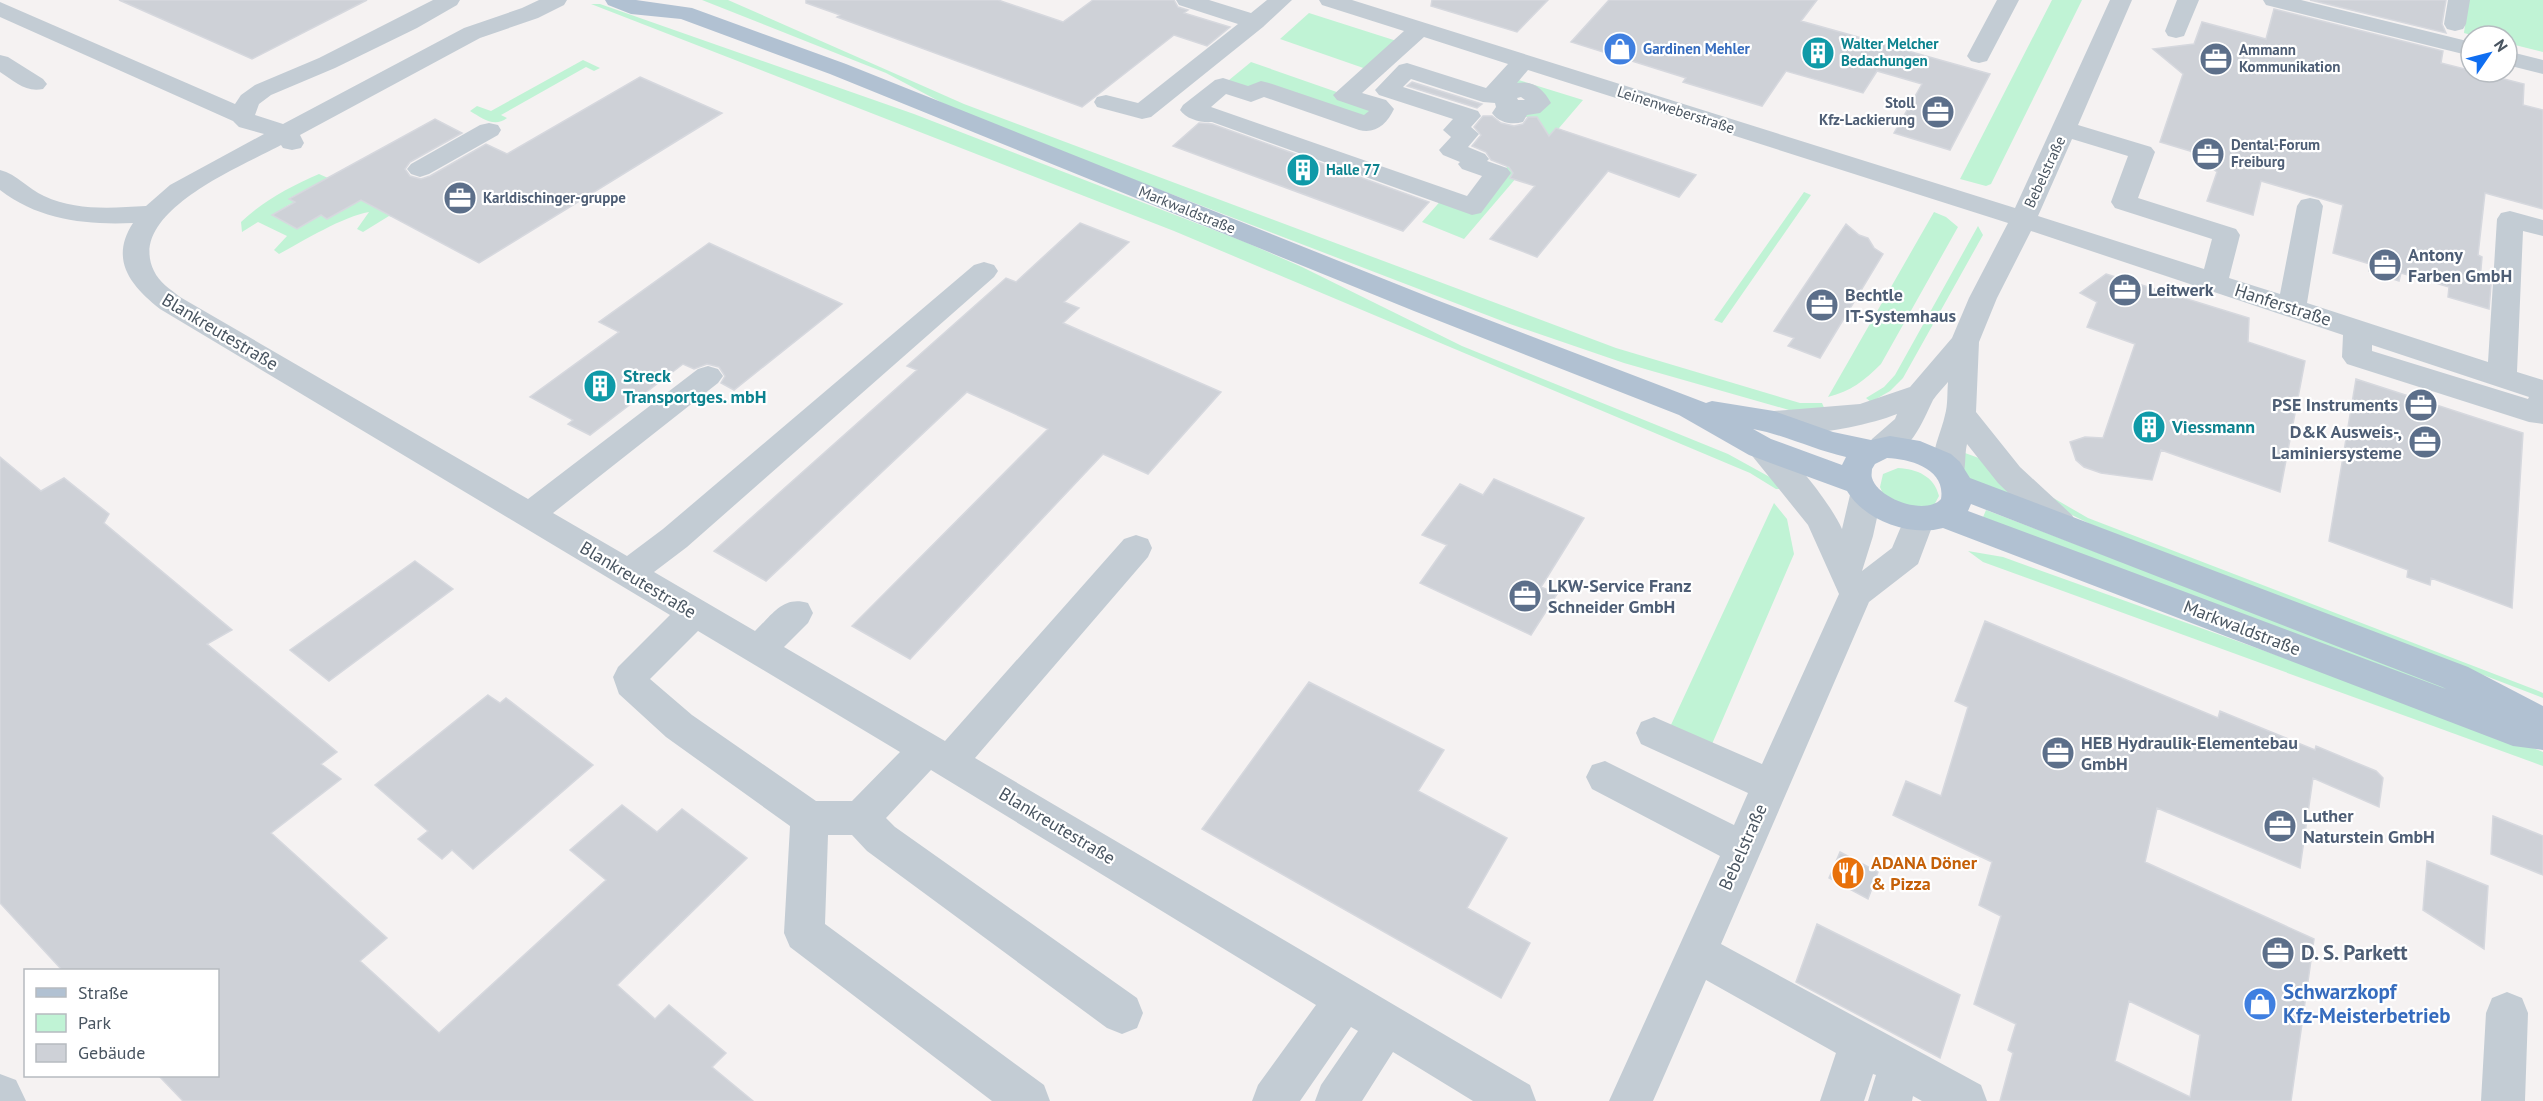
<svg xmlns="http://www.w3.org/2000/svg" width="2543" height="1101" viewBox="0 0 2543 1101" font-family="'PT Sans',sans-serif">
  <rect width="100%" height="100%" fill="#f5f2f2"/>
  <!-- green -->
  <path fill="#c0f3d5" d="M 702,0 L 728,0 L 964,104 L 1616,348 L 1800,403 L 1822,403 L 1826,412 L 1789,410 L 1624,363 L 1510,324 L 965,115 L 886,73 Z
    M 2052,0 L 2082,0 L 1991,184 L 1986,186 L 1960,179 Z
    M 2468,0 L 2543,0 L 2543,52 L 2507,43 L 2507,36 L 2475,36 L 2464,33 Z
    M 591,4 L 600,4 L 914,114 L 1245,242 L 1302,267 L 1462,346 L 1728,454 L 1777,481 L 1781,489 L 1776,489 L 1750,473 L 1174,231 Z
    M 1309,13 L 1403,43 L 1372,71 L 1280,39 Z
    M 583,60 L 600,68 L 594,71 L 586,67 L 501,115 L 507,118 C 494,128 482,118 470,111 L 477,106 L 491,111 Z
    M 1251,62 L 1374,105 L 1368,125 L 1223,85 Z
    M 1509,77 L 1583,100 L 1464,239 L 1422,222 L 1444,197 L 1472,207 L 1543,126 L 1537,117 L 1514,117 L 1527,108 L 1525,89 Z
    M 319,174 L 328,178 L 290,198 L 301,204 L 296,207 L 290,204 L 273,215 L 297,229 L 316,218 L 317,212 L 327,219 L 407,174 L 413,177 L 420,204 L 395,218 L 389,216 L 363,232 L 357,229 L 369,212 C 344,216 303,241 279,254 L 274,250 L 287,236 L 258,222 L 242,232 L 241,222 C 263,201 291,186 319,174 Z
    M 1804,192 L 1811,195 L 1722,323 L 1714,320 Z
    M 1934,212 L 1946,217 L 1958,227 L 1881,364 C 1864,381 1851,391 1828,397 Z
    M 1978,226 L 1983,235 L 1903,378 L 1890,391 L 1871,402 L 1866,398 L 1884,387 L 1895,375 Z
    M 1965,453 L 1987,461 L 2030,508 L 1976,489 L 1962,472 Z
    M 1898,468 C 1917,469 1934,476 1939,496 L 1933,507 L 1916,511 L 1883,494 L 1880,487 L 1883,474 Z
    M 2043,492 L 2088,518 L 2536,690 L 2543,693 L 2543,698 L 2092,525 L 2064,511 Z
    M 1774,503 L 1787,519 L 1794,554 L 1712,744 L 1670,727 Z
    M 1986,510 L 2506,709 L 2510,716 L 1981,522 Z
    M 1968,551 L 2003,557 L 2507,738 L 2543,752 L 2543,766 L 1983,562 Z"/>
  <!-- building -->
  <path fill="#ced1d7" stroke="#d6d8de" stroke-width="1.5" fill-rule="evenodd" d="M 119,0 L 367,0 L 252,59 Z
    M 806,0 L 998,0 L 1063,22 L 1093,0 L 1174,0 L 1178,7 L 1188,10 L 1184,13 L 1230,27 L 1207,46 L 1174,35 L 1082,107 L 837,17 L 840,15 L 806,3 Z
    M 1432,0 L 1548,0 L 1517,32 L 1431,6 Z
    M 1609,0 L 1817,0 L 1801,21 L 1990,74 L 1950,150 L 1894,133 L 1922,84 L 1877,71 L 1863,93 L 1786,71 L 1762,106 L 1683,82 L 1686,78 L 1571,42 Z
    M 2310,0 L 2446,0 L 2442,24 L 2446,33 Z
    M 2274,9 L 2443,51 L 2441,63 L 2524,84 L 2523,105 L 2543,110 L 2543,209 L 2485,193 L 2478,255 L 2482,257 L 2480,281 L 2491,285 L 2489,309 L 2448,297 L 2449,287 L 2401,273 L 2399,281 L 2369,271 L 2370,264 L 2333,253 L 2343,205 L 2261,181 L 2253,215 L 2207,201 L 2217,172 L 2190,151 L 2160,142 L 2183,74 L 2153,49 L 2194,44 L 2202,22 L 2266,39 Z
    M 640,77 L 722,113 L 479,263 L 361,200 L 327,219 L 321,215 L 297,229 L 272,215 L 295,202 L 289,199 L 435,119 L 462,133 L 410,162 L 405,169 L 410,176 L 421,179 L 430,176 L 486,144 L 507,154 Z
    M 1412,82 L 1482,104 L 1477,108 L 1407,86 Z
    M 1483,116 L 1492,116 L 1501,123 L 1514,126 L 1523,124 L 1528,117 L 1537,117 L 1549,136 L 1556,128 L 1696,175 L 1679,197 L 1608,171 L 1537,257 L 1490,239 L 1535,186 L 1510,178 L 1513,173 L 1509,167 L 1491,160 L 1486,152 L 1472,146 L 1481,135 L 1474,127 Z
    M 1199,123 L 1212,124 L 1429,202 L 1403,231 L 1173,146 Z
    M 1080,223 L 1129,242 L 1064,302 L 1079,308 L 1063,323 L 1221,392 L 1148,474 L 1103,454 L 910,659 L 852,626 L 1048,429 L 967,392 L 766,581 L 714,551 L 917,370 L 907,366 L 1006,278 L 1016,282 Z
    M 1846,224 L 1859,235 L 1868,238 L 1874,248 L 1883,254 L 1820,358 L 1788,346 L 1794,338 L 1774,331 Z
    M 709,243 L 842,304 L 734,390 L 721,383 L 725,376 L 719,367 L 707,364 L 694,369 L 683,364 L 590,435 L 568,424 L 573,420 L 530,397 L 619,332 L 599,322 Z
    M 2106,274 L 2249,318 L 2248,342 L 2305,361 L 2280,492 L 2161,450 L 2152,480 L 2101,473 L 2084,467 L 2076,460 L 2070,442 L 2085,437 L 2103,438 L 2135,344 L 2087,327 L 2097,302 L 2080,293 Z
    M 2356,379 L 2523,433 L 2512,608 L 2431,578 L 2430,585 L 2407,577 L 2408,570 L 2329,541 Z
    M 0,457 L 41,491 L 64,478 L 109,514 L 104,523 L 232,630 L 207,644 L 337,752 L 321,764 L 341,779 L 271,833 L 387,938 L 360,961 L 439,1033 L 606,880 L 570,850 L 622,805 L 657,832 L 682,809 L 747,858 L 617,985 L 655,1019 L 669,1005 L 726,1053 L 712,1067 L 753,1101 L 183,1101 L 159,1076 L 218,1076 L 218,970 L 62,970 L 0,903 Z
    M 1494,479 L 1584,518 L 1541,587 L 1557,594 L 1531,635 L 1420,583 L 1447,545 L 1422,535 L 1460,484 L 1483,495 Z
    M 415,561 L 453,589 L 329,681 L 290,650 Z
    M 1985,621 L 2218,718 L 2220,711 L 2315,750 L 2316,746 L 2376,771 L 2383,778 L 2379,807 L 2313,778 L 2300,868 L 2157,808 L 2145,862 L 2314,939 L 2291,1101 L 2000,1101 L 2013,1053 L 2008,1050 L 2016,1024 L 1974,1004 L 2001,916 L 1979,905 L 1992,862 L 1893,815 L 1906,781 L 1941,796 L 1968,707 L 1955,701 ZM 2129,1001 L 2200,1035 L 2190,1097 L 2115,1061 Z
    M 1309,682 L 1444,750 L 1418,791 L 1507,838 L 1467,908 L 1530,943 L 1501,998 L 1202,829 Z
    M 488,695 L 500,703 L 506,698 L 593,765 L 473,869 L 452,850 L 442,859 L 418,839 L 428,831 L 375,785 Z
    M 2493,816 L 2543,836 L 2543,875 L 2491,854 Z
    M 1840,852 L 1878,872 L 1868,899 L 1829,878 Z
    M 2427,861 L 2488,886 L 2484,949 L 2423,910 Z
    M 1817,924 L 1960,995 L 1940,1058 L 1796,982 Z"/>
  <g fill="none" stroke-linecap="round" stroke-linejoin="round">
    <!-- minor -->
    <path fill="#c3ccd4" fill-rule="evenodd" d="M 433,0 L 460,0 L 457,5 L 417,28 L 335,68 L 271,95 L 259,104 L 255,115 L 283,124 L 464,28 L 522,8 L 539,0 L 567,0 L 564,5 L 538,18 L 480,38 L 300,135 L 304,143 L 301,148 L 292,150 L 283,148 L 281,145 C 243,166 125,212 154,271 C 159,282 170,289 180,297 L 528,499 L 698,369 L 708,366 L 718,369 L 723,376 L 718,383 L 553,513 L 627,556 L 663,529 L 974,265 L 984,262 L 994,265 L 998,271 L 994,277 L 687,547 L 654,572 L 755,631 C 772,615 783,595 808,603 L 813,613 L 808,623 L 784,647 L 945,741 L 1124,539 L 1136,535 L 1148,539 L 1152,548 L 1148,557 L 975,758 L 1530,1085 L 1536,1101 L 1473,1101 L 1393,1052 L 1362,1101 L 1315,1101 L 1321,1085 L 1358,1031 L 1351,1027 L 1300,1101 L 1252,1101 L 1258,1085 L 1316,1005 L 931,770 L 886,818 L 895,827 L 1137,998 L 1143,1013 L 1137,1028 L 1122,1034 L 1107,1028 L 867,851 L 852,835 L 828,835 L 825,924 L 1044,1085 L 1050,1101 L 992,1101 L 790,947 L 784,933 L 790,826 L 666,737 L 619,694 L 613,677 L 618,667 L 670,615 L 160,309 C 131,286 109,260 133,223 C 85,225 39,220 0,190 L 0,170 C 17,174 28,189 44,196 C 76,211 112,208 146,206 L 170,185 L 264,134 L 239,127 L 233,121 L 0,17 L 0,2 L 235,104 L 241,95 L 255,85 L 319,58 ZM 698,631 L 900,752 L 852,801 L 816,801 L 692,715 L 650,679 Z
      M 1176,0 L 1209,0 L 1251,13 L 1267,0 L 1292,0 L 1263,27 L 1151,117 L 1142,119 L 1097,107 L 1094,102 L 1097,97 L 1106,95 L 1138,103 L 1238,24 L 1179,5 Z
      M 1319,0 L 1352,0 L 2015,208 L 2110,0 L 2132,0 L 2078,125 L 2151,147 L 2155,152 L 2138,198 L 2236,229 L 2240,235 L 2229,278 L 2280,294 L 2297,206 L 2301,200 L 2310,198 L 2319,200 L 2323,206 L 2307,303 L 2488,362 L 2497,219 L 2501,213 L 2510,211 L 2543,220 L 2543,236 L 2523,231 L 2517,372 L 2543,380 L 2543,424 L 2529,422 L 2347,364 L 2342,357 L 2343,335 L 2031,231 L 1997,298 L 1979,342 L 1976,412 L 2020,467 L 2072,515 L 2077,524 L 2072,533 L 2061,536 L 2050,533 L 1998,483 L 1967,444 C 1964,456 1967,469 1961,480 L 1950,483 L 1939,480 C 1926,458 1940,438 1945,415 C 1948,405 1947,393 1948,382 C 1943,388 1937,394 1933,400 C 1921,425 1906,465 1872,455 L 1868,447 L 1872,439 L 1895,419 L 1897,414 C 1864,427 1797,440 1763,430 L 1759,422 L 1763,414 L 1774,411 L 1860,404 L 1910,387 L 1952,338 L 1969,298 L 2008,223 L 1528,70 L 1517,83 C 1534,80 1543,89 1551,103 L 1540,113 L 1527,115 L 1523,122 C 1512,125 1499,123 1492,113 L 1496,107 L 1495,103 L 1483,102 L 1411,79 L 1403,87 L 1478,111 L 1481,116 L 1471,127 L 1479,134 L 1468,147 L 1485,154 L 1489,159 L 1487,161 L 1507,168 L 1511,173 L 1481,213 L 1472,215 L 1212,122 C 1201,123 1186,119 1180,110 L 1183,105 L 1215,80 L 1223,78 L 1248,86 L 1261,81 L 1269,83 L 1364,115 L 1369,111 L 1337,100 L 1333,95 L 1404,31 L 1322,5 ZM 1424,37 L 1508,64 L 1486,88 L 1407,63 L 1399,65 L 1375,90 L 1379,95 L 1453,119 L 1443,130 L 1451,137 L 1439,150 L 1443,155 L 1460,162 L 1458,164 L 1462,169 L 1482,176 L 1467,196 L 1211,107 L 1226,94 L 1251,102 L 1264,97 L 1359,130 C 1376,134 1387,124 1394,109 L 1386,100 L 1362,93 ZM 1521,97 L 1525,100 L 1518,100 L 1517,98 ZM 2072,139 L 2128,156 L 2111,202 L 2115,208 L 2212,239 L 2204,269 L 2038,216 ZM 2372,345 L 2529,397 L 2528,399 L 2372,351 Z
      M 1997,0 L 2019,0 L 1987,61 L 1979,63 L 1971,61 L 1967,56 Z
      M 2177,0 L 2199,0 L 2184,36 L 2176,38 L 2168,36 L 2165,31 Z
      M 2263,0 L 2301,0 L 2471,42 L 2471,56 L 2266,5 Z
      M 2448,0 L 2470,0 L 2466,24 L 2463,29 L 2455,31 L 2447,29 L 2444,24 Z
      M 2507,51 L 2543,60 L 2543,74 L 2507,65 Z
      M 0,55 L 8,57 L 43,79 L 47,84 L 43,89 C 26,93 14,81 0,72 Z
      M 489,123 L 498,125 L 501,130 L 498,135 L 429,174 L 420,177 L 411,174 L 407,169 L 411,164 L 480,125 Z
      M 1760,436 C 1785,443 1831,504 1842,529 L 1850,495 L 1855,487 L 1866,483 L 1877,487 L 1882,495 L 1873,536 L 1862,571 L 1892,548 L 1908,510 L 1919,507 L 1930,510 L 1935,519 L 1918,564 L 1869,602 L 1721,944 L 1981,1085 L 1987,1101 L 1922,1101 L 1913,1096 L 1912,1101 L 1868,1101 L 1876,1075 L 1873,1074 L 1864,1101 L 1820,1101 L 1836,1053 L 1706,980 L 1653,1101 L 1609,1101 L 1720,856 L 1592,789 L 1586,777 L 1592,765 L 1605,761 L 1734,825 L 1748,793 L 1641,744 L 1636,733 L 1641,722 L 1654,717 L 1762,764 L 1839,594 L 1808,525 L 1745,447 L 1749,439 Z
      M 2507,992 L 2522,998 L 2528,1013 L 2525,1101 L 2481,1101 L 2486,1013 L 2492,998 Z
      M 0,1074 L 16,1080 L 26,1101 L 0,1101 Z"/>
    <!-- major -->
    <path fill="#b1c1d2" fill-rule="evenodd" d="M 605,0 L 636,0 L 692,8 L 846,64 L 1434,299 L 1706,403 L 1712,401 L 1774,411 L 1833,432 L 1871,440 L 1890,436 L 1920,441 L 1951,454 L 1960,462 L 1970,478 L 2468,667 L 2543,706 L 2543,750 L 2513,746 L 2500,741 L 1943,528 C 1910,537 1865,521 1847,491 L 1749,455 L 1679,415 L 1414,311 L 830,74 L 681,19 L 631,14 L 608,5 ZM 1753,429 C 1785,435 1814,450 1846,457 L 1842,465 L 1771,439 ZM 1887,458 C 1911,459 1946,469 1941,499 C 1926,516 1878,499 1872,478 C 1871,475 1872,472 1872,469 L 1875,464 ZM 1971,504 L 2442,687 L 2446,689 L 1968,511 Z"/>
  </g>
  <!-- icons -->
  <defs>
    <g id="shop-disc" transform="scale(1.725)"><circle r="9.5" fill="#3f7fe0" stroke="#fff"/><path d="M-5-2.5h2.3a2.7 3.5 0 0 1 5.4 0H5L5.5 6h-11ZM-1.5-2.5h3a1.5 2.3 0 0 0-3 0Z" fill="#fff"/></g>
    <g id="building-disc" transform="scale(1.725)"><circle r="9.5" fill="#0f9aa8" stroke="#fff"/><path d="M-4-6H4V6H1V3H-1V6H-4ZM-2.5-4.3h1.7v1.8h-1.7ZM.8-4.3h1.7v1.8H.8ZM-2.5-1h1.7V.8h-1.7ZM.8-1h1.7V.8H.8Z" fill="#fff"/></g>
    <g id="office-disc" transform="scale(1.725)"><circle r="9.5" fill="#5c6f8a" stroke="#fff"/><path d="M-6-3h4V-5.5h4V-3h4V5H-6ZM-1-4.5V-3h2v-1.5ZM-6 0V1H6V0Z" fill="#fff"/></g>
    <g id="restaurant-disc" transform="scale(1.725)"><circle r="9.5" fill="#e8710a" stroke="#fff"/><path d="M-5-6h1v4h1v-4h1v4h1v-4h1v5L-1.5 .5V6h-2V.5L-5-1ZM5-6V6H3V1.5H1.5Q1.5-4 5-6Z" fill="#fff"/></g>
  </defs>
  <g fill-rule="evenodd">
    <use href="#shop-disc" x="1620" y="49"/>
    <use href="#building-disc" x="1818" y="53"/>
    <use href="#office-disc" x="2216" y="59"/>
    <use href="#office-disc" x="1938" y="112"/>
    <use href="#office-disc" x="2208" y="154"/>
    <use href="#building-disc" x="1303" y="170"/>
    <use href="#office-disc" x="460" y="198"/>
    <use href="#office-disc" x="2385" y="265"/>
    <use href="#office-disc" x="2125" y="290"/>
    <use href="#office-disc" x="1822" y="305"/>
    <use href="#building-disc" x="600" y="386"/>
    <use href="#office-disc" x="2421" y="405"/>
    <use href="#building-disc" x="2149" y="427"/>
    <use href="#office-disc" x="2425" y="442"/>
    <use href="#office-disc" x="1525" y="596"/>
    <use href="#office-disc" x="2058" y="753"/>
    <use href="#office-disc" x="2280" y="826"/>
    <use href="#restaurant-disc" x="1848" y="873"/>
    <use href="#office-disc" x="2278" y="953"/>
    <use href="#shop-disc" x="2260" y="1004"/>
  </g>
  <g text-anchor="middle" stroke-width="4.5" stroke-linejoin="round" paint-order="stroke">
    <!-- far-culture labels -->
    <g font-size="15" font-weight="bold" fill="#0d838f" stroke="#fff" text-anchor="start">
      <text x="1841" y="49">Walter Melcher<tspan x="1841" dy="17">Bedachungen</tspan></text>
      <text x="1326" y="175">Halle 77</text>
    </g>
    <!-- far-shop labels -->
    <g font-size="15" font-weight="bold" fill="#366cbe" stroke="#fff" text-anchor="start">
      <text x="1643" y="54">Gardinen Mehler</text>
    </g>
    <!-- far-service labels -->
    <g font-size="15" font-weight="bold" fill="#4e5e75" stroke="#fff" text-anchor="start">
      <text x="2239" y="55">Ammann<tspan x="2239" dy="17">Kommunikation</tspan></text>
      <text x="1915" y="108" text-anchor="end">Stoll<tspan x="1915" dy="17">Kfz-Lackierung</tspan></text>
      <text x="2231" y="150">Dental-Forum<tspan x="2231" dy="17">Freiburg</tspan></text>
      <text x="483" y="203">Karldischinger-gruppe</text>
    </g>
    <!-- far-street labels -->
    <g font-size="15" fill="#495561" stroke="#fff">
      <text transform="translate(1676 110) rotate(18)" y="5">Leinenweberstraße</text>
      <text transform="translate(2045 172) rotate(-65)" y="5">Bebelstraße</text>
      <text transform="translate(1187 210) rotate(22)" y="5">Markwaldstraße</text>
    </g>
    <!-- service labels -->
    <g font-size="18" font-weight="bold" fill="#4e5e75" stroke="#fff" text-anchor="start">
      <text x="2408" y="261">Antony<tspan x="2408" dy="21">Farben GmbH</tspan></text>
      <text x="2148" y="296">Leitwerk</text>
      <text x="1845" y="301">Bechtle<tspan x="1845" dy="21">IT-Systemhaus</tspan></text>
      <text x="2398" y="411" text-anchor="end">PSE Instruments</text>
      <text x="2402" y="438" text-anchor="end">D&amp;K Ausweis-,<tspan x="2402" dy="21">Laminiersysteme</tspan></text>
      <text x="1548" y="592">LKW-Service Franz<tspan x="1548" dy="21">Schneider GmbH</tspan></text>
      <text x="2081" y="749">HEB Hydraulik-Elementebau<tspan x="2081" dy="21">GmbH</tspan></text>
      <text x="2303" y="822">Luther<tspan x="2303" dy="21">Naturstein GmbH</tspan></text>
    </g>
    <!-- street labels -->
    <g font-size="18" fill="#495561" stroke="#fff">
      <text transform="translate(2283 305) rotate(18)" y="6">Hanferstraße</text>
      <text transform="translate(220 332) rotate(31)" y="6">Blankreutestraße</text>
      <text transform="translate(638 580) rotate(31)" y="6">Blankreutestraße</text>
      <text transform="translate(2242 628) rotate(21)" y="6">Markwaldstraße</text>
      <text transform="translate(1057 826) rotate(31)" y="6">Blankreutestraße</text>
      <text transform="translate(1743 847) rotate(-66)" y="6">Bebelstraße</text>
    </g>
    <!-- culture labels -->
    <g font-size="18" font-weight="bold" fill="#0d838f" stroke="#fff" text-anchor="start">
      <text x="623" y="382">Streck<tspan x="623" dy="21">Transportges. mbH</tspan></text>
      <text x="2172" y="433">Viessmann</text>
    </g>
    <!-- food labels -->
    <g font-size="18" font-weight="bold" fill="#c56008" stroke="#fff" text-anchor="start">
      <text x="1871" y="869">ADANA Döner<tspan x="1871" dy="21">&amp; Pizza</tspan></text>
    </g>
    <!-- near-service labels -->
    <g font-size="21" font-weight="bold" fill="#4e5e75" stroke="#fff" text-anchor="start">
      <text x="2301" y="960">D. S. Parkett</text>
    </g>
    <!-- near-shop labels -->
    <g font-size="21" font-weight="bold" fill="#366cbe" stroke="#fff" text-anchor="start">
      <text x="2283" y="999">Schwarzkopf<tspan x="2283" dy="24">Kfz-Meisterbetrieb</tspan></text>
    </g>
  </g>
  <!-- legend -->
  <rect x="24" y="969" width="195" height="108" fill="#ffffff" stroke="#b6bbc0" stroke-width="1.5"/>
  <rect x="36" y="988" width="30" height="9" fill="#b1c1d2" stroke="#b6bbc0" stroke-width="1.5"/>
  <text x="78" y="999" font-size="18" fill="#495561">Straße</text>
  <rect x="36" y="1014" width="30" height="18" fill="#c0f3d5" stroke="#b6bbc0" stroke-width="1.5"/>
  <text x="78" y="1029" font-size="18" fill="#495561">Park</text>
  <rect x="36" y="1044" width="30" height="18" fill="#ced1d7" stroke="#b6bbc0" stroke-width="1.5"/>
  <text x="78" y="1059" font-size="18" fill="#495561">Gebäude</text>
  <!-- north arrow -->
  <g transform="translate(2489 54) rotate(55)"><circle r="28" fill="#ffffff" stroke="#b6bbc0" stroke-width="1.5"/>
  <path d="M0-4.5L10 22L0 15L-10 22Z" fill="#106ef1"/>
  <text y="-9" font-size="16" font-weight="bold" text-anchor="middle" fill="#495561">N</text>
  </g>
</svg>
